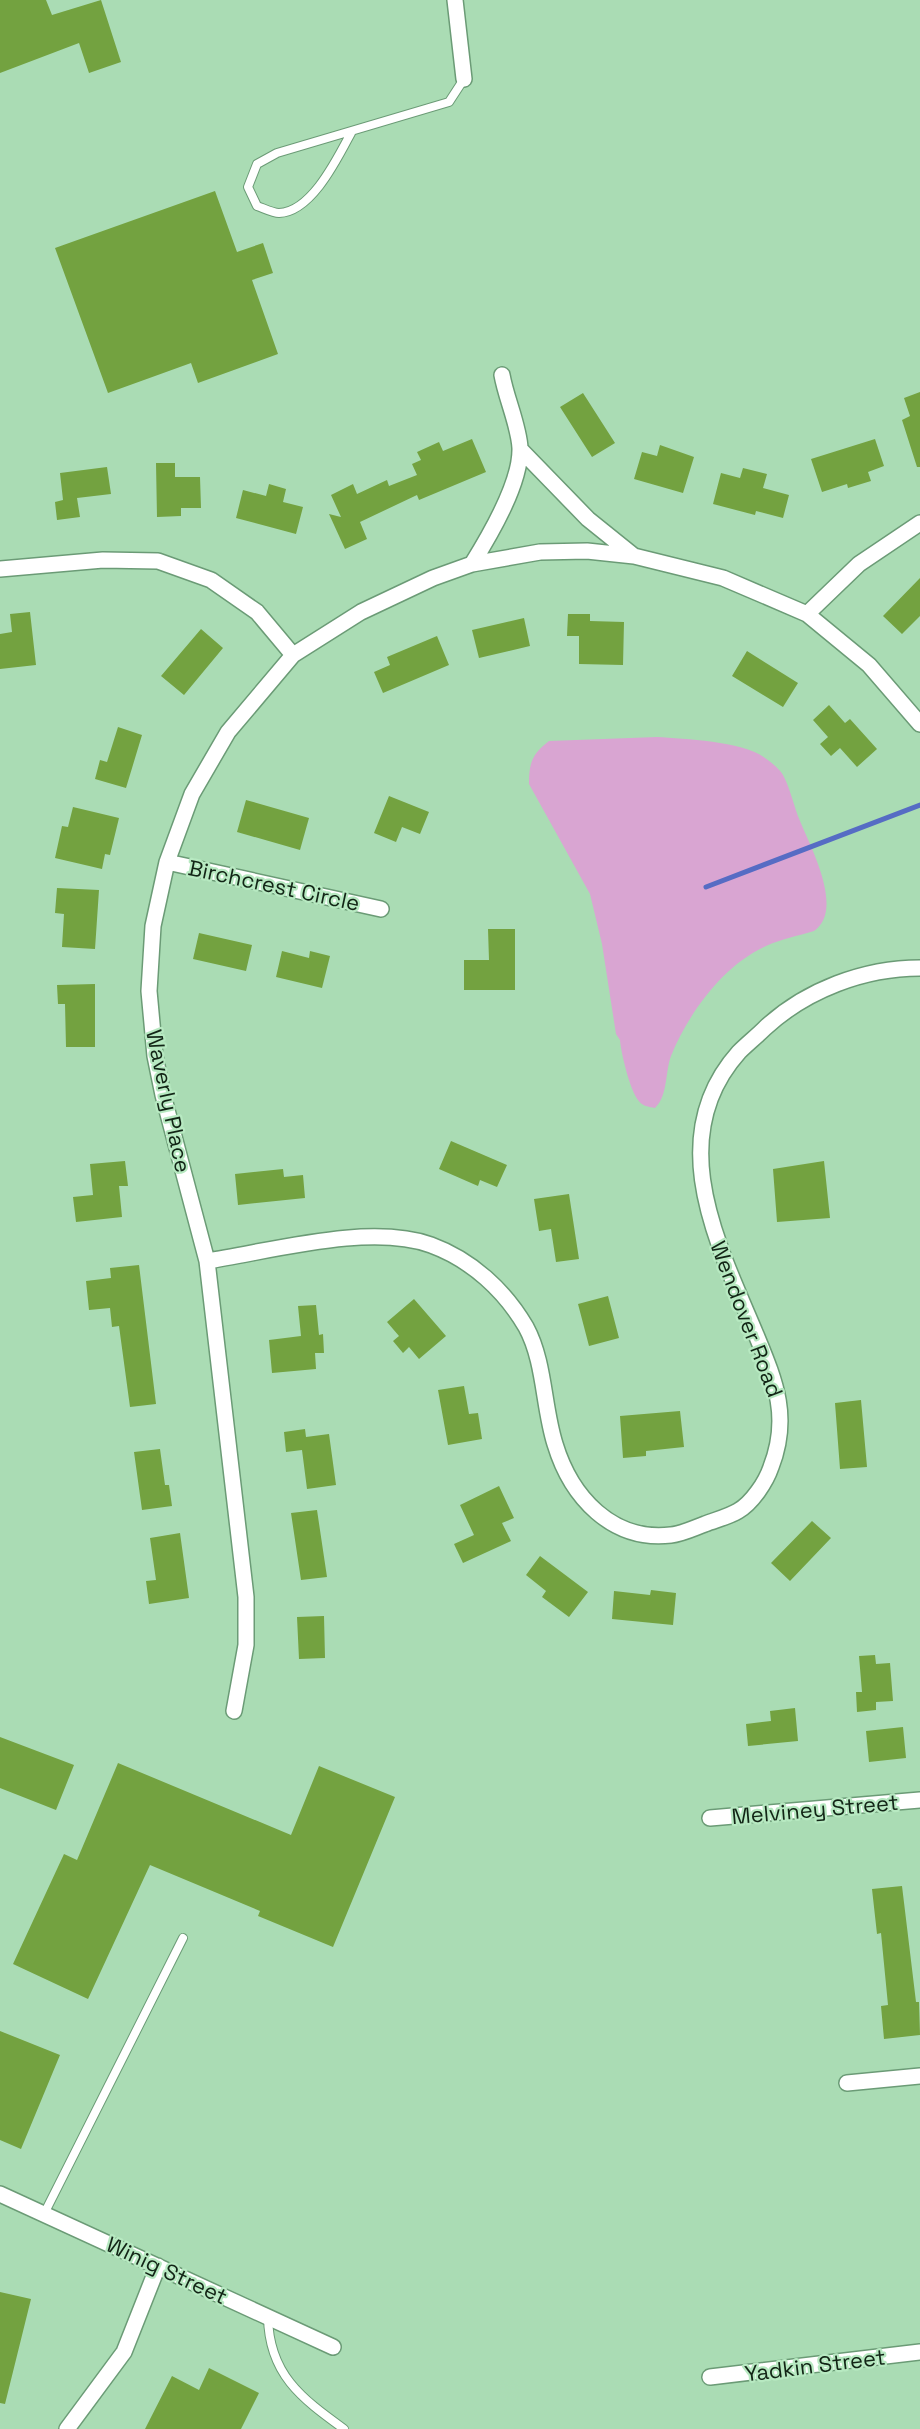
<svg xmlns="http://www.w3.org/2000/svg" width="920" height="2429" viewBox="0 0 920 2429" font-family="'Space Grotesk',sans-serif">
  <rect width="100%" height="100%" fill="#aadcb4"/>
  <!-- green -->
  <path fill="#d9a5d2" d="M 657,737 C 685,739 743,741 765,758 C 771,762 781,770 784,777 C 791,791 794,807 800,821 C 810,846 845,910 814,931 C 798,936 781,939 766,946 C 723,965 688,1014 671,1056 C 665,1072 668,1096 655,1108 C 649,1107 642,1106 638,1100 C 630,1090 621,1053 620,1040 L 616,1034 L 602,944 L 590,894 L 529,784 C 529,763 532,754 549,741 Z"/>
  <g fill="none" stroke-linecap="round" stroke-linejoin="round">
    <!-- stream -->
    <path stroke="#566cc4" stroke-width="5" d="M 706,887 L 920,805"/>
  </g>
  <!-- building -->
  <path fill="#73a240" d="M 0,0 L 46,0 L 52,15 L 101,0 L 121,62 L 89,73 L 79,43 L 0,73 Z
    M 215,191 L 237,252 L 263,243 L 273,273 L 252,280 L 278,354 L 198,383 L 191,363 L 108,393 L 55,248 Z
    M 920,392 L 920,467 L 917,467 L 902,420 L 910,416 L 904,398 Z
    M 583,393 L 615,443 L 592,457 L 560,407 Z
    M 472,439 L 486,472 L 419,500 L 417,495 L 360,522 L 367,539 L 345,549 L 329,514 L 341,517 L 331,495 L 353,484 L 357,494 L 387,480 L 389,486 L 417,475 L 412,464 L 421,460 L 417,452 L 439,442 L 443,451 Z
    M 875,439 L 884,466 L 868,472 L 871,481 L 848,488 L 847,484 L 822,492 L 811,459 Z
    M 660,445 L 694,457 L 683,493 L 634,479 L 642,452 L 657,456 Z
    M 156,463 L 175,463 L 175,477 L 200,477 L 201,508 L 181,508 L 181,516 L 157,517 Z
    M 107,467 L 111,494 L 77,498 L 80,517 L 57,520 L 55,502 L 63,500 L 60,473 Z
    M 743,468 L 767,474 L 763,488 L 789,495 L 783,518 L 756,511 L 755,515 L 713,504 L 721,473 L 740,478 Z
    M 269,484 L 286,489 L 283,502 L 303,507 L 296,534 L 236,518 L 243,490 L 266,496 Z
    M 920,578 L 920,616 L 902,634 L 883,616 Z
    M 30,612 L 36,665 L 0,669 L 0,634 L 12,632 L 10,614 Z
    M 568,614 L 590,614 L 590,621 L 624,622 L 623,665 L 579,664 L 579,636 L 567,636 Z
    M 524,618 L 530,646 L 479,658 L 472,630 Z
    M 201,629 L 223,648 L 184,695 L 161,676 Z
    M 437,636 L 449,665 L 383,693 L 374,672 L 390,665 L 387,657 Z
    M 747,651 L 798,683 L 783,707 L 732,676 Z
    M 829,705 L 845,723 L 850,719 L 877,749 L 857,767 L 840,748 L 831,756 L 820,744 L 828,737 L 813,720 Z
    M 118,727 L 142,735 L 126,788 L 95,779 L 100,760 L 107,762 Z
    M 389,796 L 429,812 L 420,834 L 402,827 L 396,842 L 374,833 Z
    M 246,800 L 309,818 L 300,850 L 237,832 Z
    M 73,807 L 119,818 L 110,855 L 105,854 L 102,869 L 55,858 L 62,826 L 68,827 Z
    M 57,888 L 99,890 L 95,949 L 62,947 L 64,914 L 55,913 Z
    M 488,929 L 515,929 L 515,990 L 464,990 L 464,960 L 489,960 Z
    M 199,933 L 252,945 L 246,971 L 193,959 Z
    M 282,951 L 309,958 L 310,951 L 330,956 L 322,988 L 276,977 Z
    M 95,984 L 95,1047 L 66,1047 L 65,1004 L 58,1004 L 57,985 Z
    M 451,1141 L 507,1165 L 497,1187 L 480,1180 L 478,1186 L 439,1169 Z
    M 125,1161 L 128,1186 L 119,1186 L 122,1217 L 76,1222 L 73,1197 L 93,1195 L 90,1164 Z
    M 824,1161 L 830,1218 L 777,1222 L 773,1169 Z
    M 283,1169 L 284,1177 L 303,1175 L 305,1198 L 238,1205 L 235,1174 Z
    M 569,1194 L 579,1259 L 556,1262 L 551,1229 L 539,1231 L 534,1199 Z
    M 139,1265 L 156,1404 L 130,1407 L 119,1326 L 112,1327 L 110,1308 L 89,1310 L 86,1281 L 111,1278 L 110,1268 Z
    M 608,1296 L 619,1338 L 589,1346 L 578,1304 Z
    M 414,1299 L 446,1336 L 419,1359 L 409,1347 L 403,1353 L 393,1341 L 399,1336 L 387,1322 Z
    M 316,1305 L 319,1335 L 323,1334 L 324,1353 L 315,1353 L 316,1369 L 272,1373 L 269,1340 L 301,1336 L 298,1306 Z
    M 464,1386 L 469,1414 L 478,1413 L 482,1439 L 448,1445 L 438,1390 Z
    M 861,1400 L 867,1467 L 840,1469 L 835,1403 Z
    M 680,1411 L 684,1447 L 646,1451 L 646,1456 L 623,1458 L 620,1416 Z
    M 305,1429 L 306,1437 L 329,1434 L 336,1485 L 307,1489 L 302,1450 L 286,1452 L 284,1432 Z
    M 160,1449 L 165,1485 L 169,1485 L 172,1506 L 142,1510 L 134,1452 Z
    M 499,1486 L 514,1518 L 502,1523 L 511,1541 L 463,1563 L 454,1544 L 474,1535 L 460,1505 Z
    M 317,1510 L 327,1577 L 301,1580 L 291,1513 Z
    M 812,1521 L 831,1538 L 790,1581 L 771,1563 Z
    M 180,1533 L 189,1598 L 149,1604 L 146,1581 L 156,1580 L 150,1538 Z
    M 540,1556 L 588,1592 L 569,1617 L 542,1597 L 546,1591 L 526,1575 Z
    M 651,1590 L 676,1593 L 673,1625 L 612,1619 L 614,1591 L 650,1595 Z
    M 324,1616 L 325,1658 L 299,1659 L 297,1617 Z
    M 875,1655 L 876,1664 L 890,1663 L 893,1701 L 876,1702 L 876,1710 L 857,1712 L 856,1692 L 862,1692 L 859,1656 Z
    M 795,1708 L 798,1741 L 748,1746 L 746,1724 L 771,1721 L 770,1711 Z
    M 903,1727 L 906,1758 L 869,1762 L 866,1731 Z
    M 0,1737 L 74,1765 L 56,1810 L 0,1788 Z
    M 118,1763 L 291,1835 L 319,1766 L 395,1797 L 333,1947 L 258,1916 L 260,1911 L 150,1865 L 88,1999 L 13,1964 L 64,1854 L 77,1860 Z
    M 902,1886 L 916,2002 L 919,2002 L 920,2035 L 884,2039 L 881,2006 L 888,2005 L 881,1933 L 877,1934 L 872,1889 Z
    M 0,2031 L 60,2055 L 21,2149 L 0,2140 Z
    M 0,2292 L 31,2299 L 5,2404 L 0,2403 Z
    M 209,2368 L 259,2393 L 241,2429 L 145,2429 L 172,2376 L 199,2390 Z"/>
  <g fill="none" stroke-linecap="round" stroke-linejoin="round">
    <!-- lane casing -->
    <g stroke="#6b9b76" stroke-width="10">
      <path id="lane" d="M 351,133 C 338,157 312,212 279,213 C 273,213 263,208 257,206 L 248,187 L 257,164 L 277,153 L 449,102 L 464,79
        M 44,2214 L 183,1938
        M 268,2317 C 269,2374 301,2398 344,2429"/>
    </g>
    <!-- street casing -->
    <g stroke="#6b9b76" stroke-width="18">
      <path id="street" d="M 455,0 L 464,79
        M 520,449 L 588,519 L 634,556
        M 472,564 C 490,535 521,483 520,448 C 519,426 506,398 502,375
        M 0,569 L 103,560 L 158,561 L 211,580 L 257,612 L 293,655
        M 807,614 L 859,564 L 920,523
        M 167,862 L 381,909
        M 207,1261 C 272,1251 370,1223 431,1245 C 472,1260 505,1291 526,1327 C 545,1362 543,1406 555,1444 C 571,1497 612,1542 671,1535 C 682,1534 694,1528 705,1524 C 715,1520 728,1517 738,1511 C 752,1503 766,1482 771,1467 C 790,1418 776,1383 757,1337 C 720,1248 661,1139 739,1052 C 747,1044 757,1036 765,1028 C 806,990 864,968 920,968
        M 234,1711 L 246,1645 L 246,1597 L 207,1261 L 163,1095 L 155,1056 L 149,991 L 153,926 L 167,862 L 192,794 L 228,732 L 293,655 L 361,612 L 433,578 L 472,564 L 540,552 L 587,551 L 634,556 L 723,578 L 807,614 L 869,665 L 920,724
        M 710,1818 L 920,1800
        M 847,2083 L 920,2076
        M 0,2194 L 333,2347
        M 710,2377 L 920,2352
        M 67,2429 L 124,2352 L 158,2266"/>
    </g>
    <!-- lane -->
    <use href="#lane" stroke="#fff" stroke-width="8"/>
    <!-- street -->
    <use href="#street" stroke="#fff" stroke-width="15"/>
  </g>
  <g text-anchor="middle" stroke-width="4.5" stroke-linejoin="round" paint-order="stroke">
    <!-- street labels -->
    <g font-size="22" fill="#122516" stroke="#b7e9c1">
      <text transform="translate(274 885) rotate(12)" y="8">Birchcrest Circle</text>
      <text transform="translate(169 1101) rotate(78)" y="8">Waverly Place</text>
      <text transform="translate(747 1319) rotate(69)" y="8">Wendover Road</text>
      <text transform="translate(815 1809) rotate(-5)" y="8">Melviney Street</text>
      <text transform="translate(167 2270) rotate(25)" y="8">Winig Street</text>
      <text transform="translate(815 2365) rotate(-7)" y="8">Yadkin Street</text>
    </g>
  </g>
</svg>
